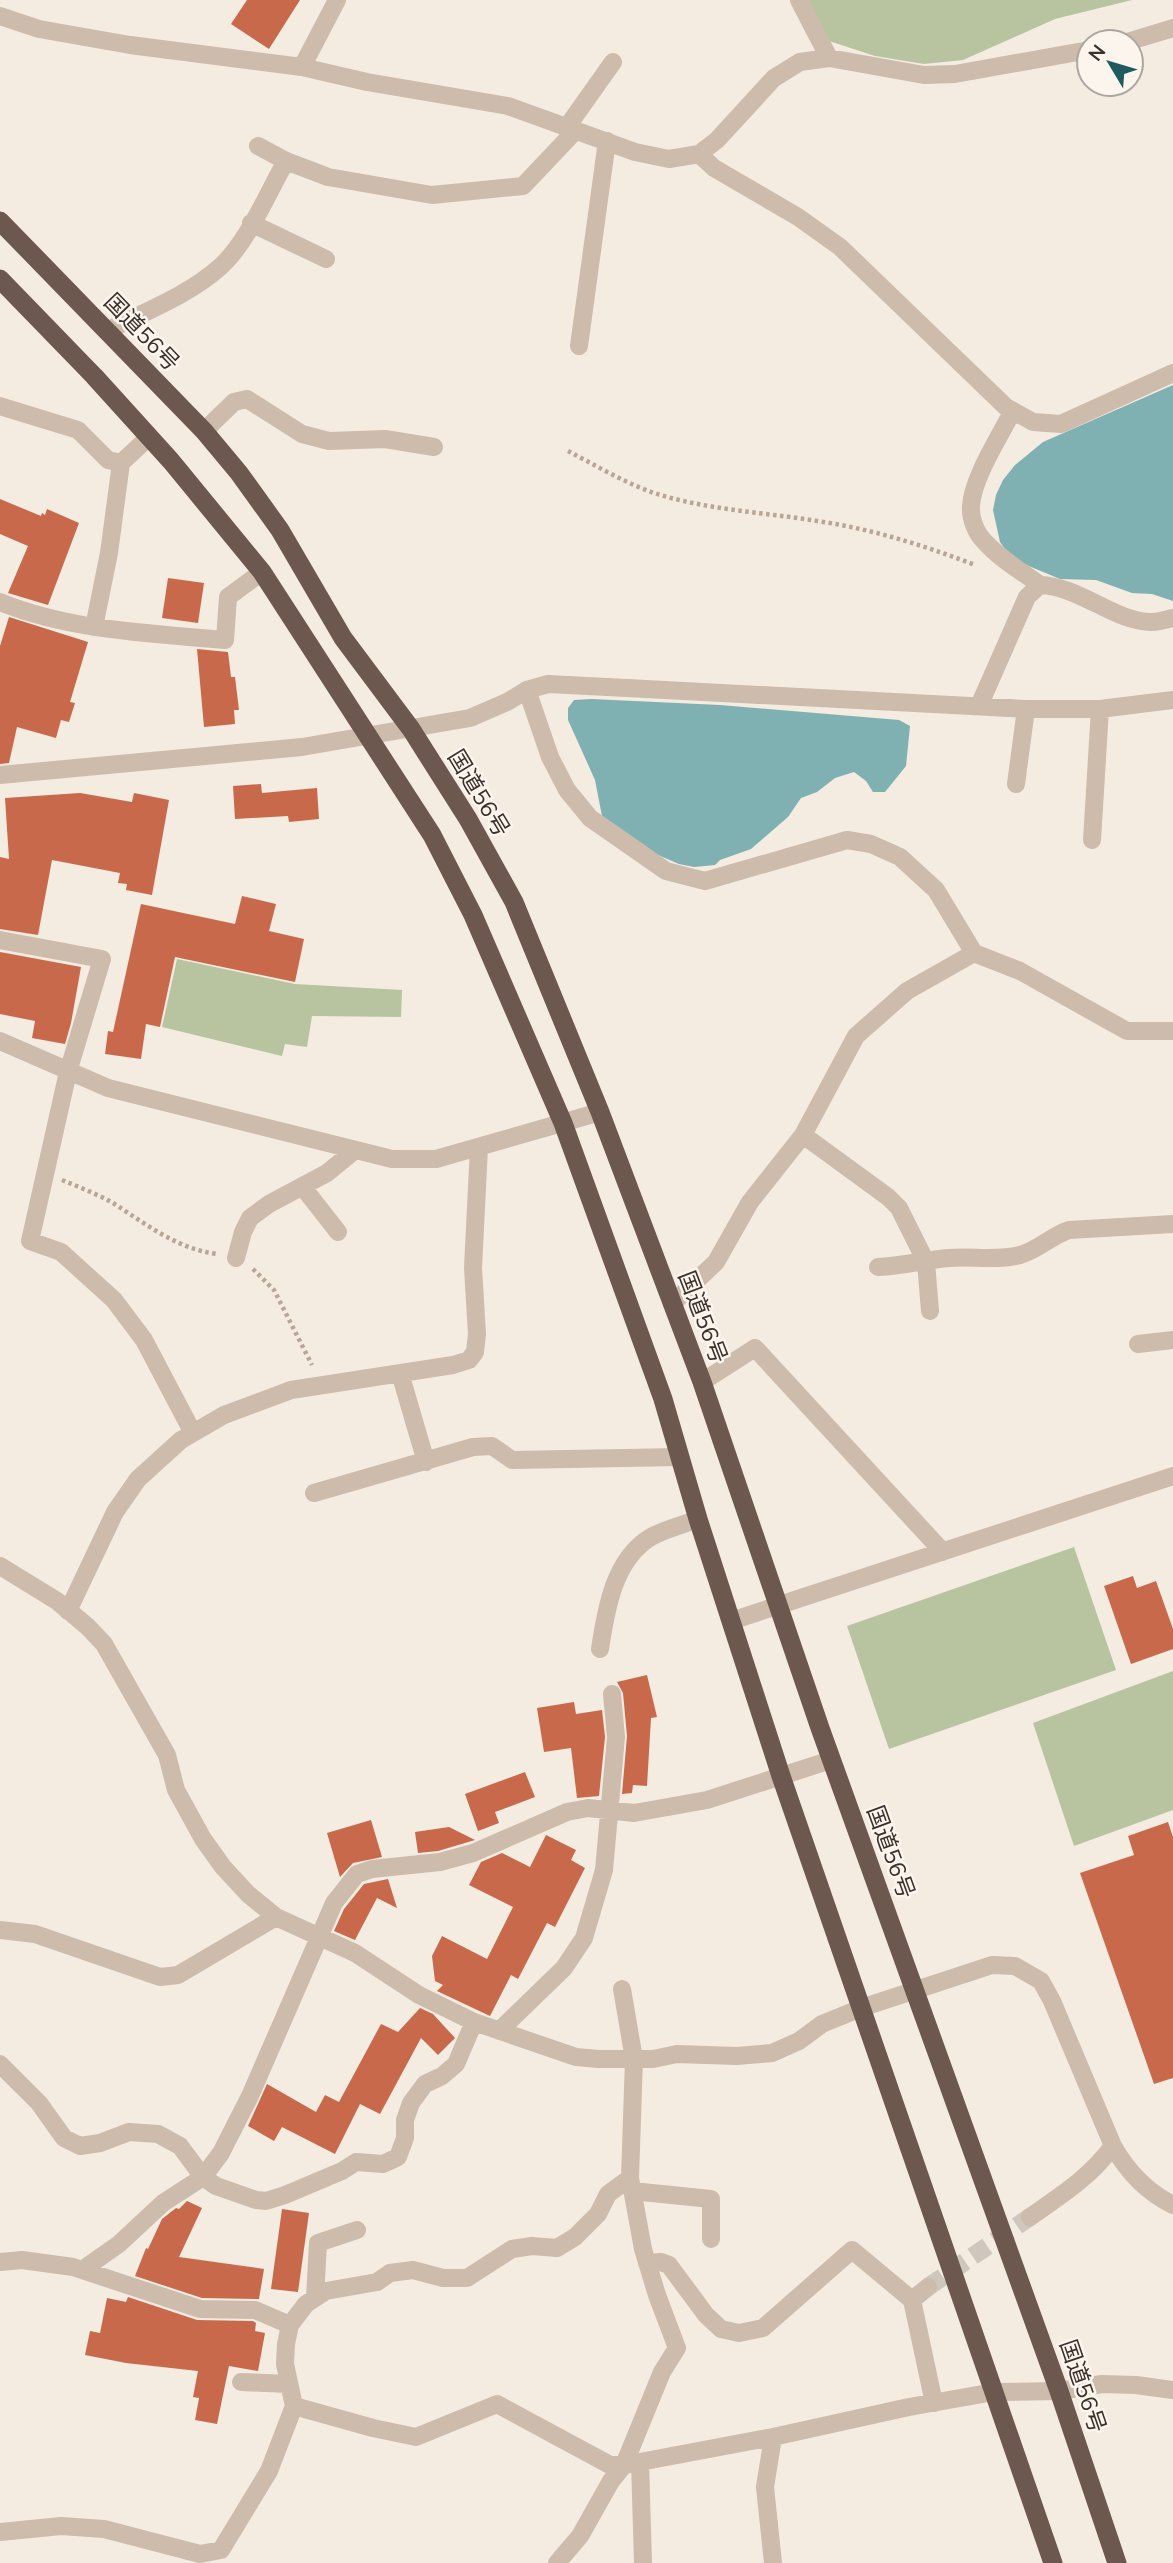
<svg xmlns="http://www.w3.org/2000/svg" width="1173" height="2563" viewBox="0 0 1173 2563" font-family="'Nunito Sans','Noto Sans JP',sans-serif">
  <rect width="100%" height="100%" fill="#f4ebe1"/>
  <!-- green -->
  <path fill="#b8c4a0" d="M 796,0 L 1132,0 L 1055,19 L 963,60 L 924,64 L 875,56 L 823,39 Z
    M 177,959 L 295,984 L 402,990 L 401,1017 L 312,1016 L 307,1047 L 285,1044 L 282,1056 L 162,1027 Z
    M 1074,1547 L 1116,1670 L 889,1749 L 847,1626 Z
    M 1173,1671 L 1173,1810 L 1074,1846 L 1033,1723 Z"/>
  <!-- water -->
  <path fill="#7fb0b2" d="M 1173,385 L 1173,601 L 1152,594 L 1132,593 L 1096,580 L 1060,579 L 1024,564 L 1005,549 L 1000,542 L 993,510 L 996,495 L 1003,480 L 1015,465 L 1043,442 Z
    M 591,699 L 720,705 L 899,720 L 910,726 L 906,766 L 885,792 L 873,792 L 866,781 L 854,772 L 835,778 L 817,792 L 801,798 L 788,817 L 751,849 L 720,860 L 715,865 L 694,867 L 679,864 L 658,855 L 602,816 L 595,780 L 568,720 L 568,708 L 574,700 Z"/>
  <!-- building -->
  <path fill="#c8694b" d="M 247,0 L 300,0 L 269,49 L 231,24 Z
    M 0,499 L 41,516 L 42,513 L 45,515 L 47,509 L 79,523 L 48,605 L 8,593 L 28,546 L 0,534 Z
    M 168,578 L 204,583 L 198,623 L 162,618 Z
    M 9,617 L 88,642 L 70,702 L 75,703 L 69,722 L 61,720 L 56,738 L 17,727 L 9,763 L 0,764 L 0,646 Z
    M 197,649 L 228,652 L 231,677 L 235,677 L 239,710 L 234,710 L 235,724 L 204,727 Z
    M 261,784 L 262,793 L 317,788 L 319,819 L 289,822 L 288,816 L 235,819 L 233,786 Z
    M 80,793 L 132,802 L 134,793 L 169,800 L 152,895 L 126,890 L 127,884 L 118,883 L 120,873 L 52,860 L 38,935 L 0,929 L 0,857 L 9,859 L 5,798 Z
    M 242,896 L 276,904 L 269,931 L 304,939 L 295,982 L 175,957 L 160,1027 L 146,1024 L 141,1059 L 105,1054 L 108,1031 L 113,1032 L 141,904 L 235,924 Z
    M 0,952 L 81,967 L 71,1023 L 65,1044 L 32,1038 L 35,1021 L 0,1014 Z
    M 1133,1576 L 1137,1588 L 1156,1581 L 1173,1629 L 1173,1649 L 1131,1664 L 1104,1586 Z
    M 647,1675 L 657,1717 L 651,1718 L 647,1786 L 633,1785 L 632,1793 L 622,1794 L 627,1736 L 623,1693 L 617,1682 Z
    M 574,1702 L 576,1714 L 602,1710 L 605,1737 L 599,1796 L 577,1798 L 571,1748 L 544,1752 L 537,1708 Z
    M 525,1772 L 535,1797 L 495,1812 L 499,1823 L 478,1831 L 465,1794 Z
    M 371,1820 L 382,1857 L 353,1863 L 340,1877 L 327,1833 Z
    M 1168,1822 L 1173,1837 L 1173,2078 L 1154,2084 L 1080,1873 L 1134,1855 L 1128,1836 Z
    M 449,1827 L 475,1840 L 438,1851 L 418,1853 L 415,1832 Z
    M 546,1835 L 576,1850 L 571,1860 L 585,1868 L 555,1927 L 547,1923 L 518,1979 L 511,1975 L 490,2016 L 437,1991 L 443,1985 L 435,1981 L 432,1956 L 442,1936 L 487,1959 L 513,1907 L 469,1885 L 481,1862 L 502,1853 L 530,1867 Z
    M 388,1879 L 397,1908 L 377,1898 L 355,1940 L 334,1931 L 344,1909 L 364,1884 Z
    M 420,2008 L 433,2014 L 455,2038 L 438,2055 L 421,2038 L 380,2114 L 360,2104 L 335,2154 L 282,2127 L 274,2141 L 248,2126 L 267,2084 L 316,2112 L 325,2095 L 339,2102 L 381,2024 L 398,2032 Z
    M 187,2201 L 202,2208 L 179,2257 L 264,2269 L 259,2299 L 202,2298 L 135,2276 L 146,2248 L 148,2249 L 162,2219 L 176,2208 L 179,2209 Z
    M 282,2209 L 309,2213 L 298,2292 L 271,2289 Z
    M 128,2297 L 197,2320 L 253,2321 L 256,2323 L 255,2331 L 265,2333 L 258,2371 L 229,2366 L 217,2424 L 195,2420 L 199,2398 L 193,2397 L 198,2371 L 126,2363 L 85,2355 L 90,2331 L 100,2333 L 107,2298 L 126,2302 Z"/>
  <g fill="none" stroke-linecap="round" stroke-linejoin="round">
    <!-- minor-tunnel -->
    <path stroke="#cfc6bd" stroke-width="18" stroke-dasharray="18 9" stroke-linecap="butt" d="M 928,2287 L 1030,2217"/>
    <!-- path -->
    <path stroke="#b9a596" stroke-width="4.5" stroke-dasharray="3.5 3.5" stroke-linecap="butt" d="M 568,451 C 595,465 625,483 654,493 C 707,510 762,512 817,521 C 872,529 923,545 975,565
      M 62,1180 C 79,1187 97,1194 113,1203 C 146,1224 177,1249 217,1254
      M 253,1269 L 274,1290 L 312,1365"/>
    <!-- minor -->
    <path stroke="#cdbbac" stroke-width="18" d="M 799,0 L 829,58
      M 0,16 L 39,29 L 130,45 L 302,67 L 367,82 L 508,106 L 635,152 L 669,159 L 699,154 L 717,140 L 774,78 L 800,62 L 829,58 L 924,75 L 955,74 L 1089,50
      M 1127,42 L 1173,28
      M 302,67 L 337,0
      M 567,127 L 613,62
      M 258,146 L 286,161 L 328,177 L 432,195 L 523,186 L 576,130
      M 699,154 L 714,168 L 798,217 L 840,247 L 1006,407 L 1033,422 L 1061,424 L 1173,373
      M 251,223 L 326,259
      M 107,331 C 144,312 189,295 220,267 C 248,242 267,194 286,161
      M 579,346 L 607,141
      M 0,406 L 78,430 L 108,460 L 121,463
      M 1012,412 C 999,438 973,477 971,506 C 970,518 976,533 984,541 C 1000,559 1021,571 1040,585
      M 204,431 L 234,402 L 247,399 L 302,434 L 329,441 L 385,439 L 434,447
      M 0,602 C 72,631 149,633 225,640 L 228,597 L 262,572
      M 94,627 L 109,553 L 121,463 L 149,437
      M 627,688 L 1026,709 L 1100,709 L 1173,700
      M 527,690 L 550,757 L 567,790 L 590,818 L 666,871 L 705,881 L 847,840 L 871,844 L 900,857 L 936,890 L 974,953 L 1020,971 L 1127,1031 L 1173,1031
      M 979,706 L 1027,597 L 1040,585 C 1079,586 1115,622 1151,622 C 1158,622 1166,620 1173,618
      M 1016,784 L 1026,709
      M 1092,840 L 1100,709
      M 0,940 L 102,959 L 68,1072 L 30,1241 L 61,1252 L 114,1300 L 144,1340 L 193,1433
      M 0,1041 L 108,1088 L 392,1159 L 436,1159 L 600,1112
      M 803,1135 L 888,1197 L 899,1208 L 926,1262 L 930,1311
      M 302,1186 L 338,1232
      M 236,1258 L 243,1232 L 250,1218 L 269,1204 L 327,1173 L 355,1150
      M 878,1267 C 903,1266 925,1260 949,1258 C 972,1256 997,1261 1020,1255 C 1038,1250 1051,1236 1069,1230 L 1173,1224
      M 672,1304 L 716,1262 L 750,1202 L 803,1135 L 856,1036 L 907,991 L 974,953
      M 1138,1344 L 1173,1340
      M 400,1373 L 426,1462
      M 702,1382 L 755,1348 L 943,1552
      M 314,1493 L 473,1447 L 492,1446 L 512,1460 L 680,1457
      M 0,1566 L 57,1601 L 88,1627 L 104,1644 L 167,1755 L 176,1790 L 203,1839 L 223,1867 L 248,1894 L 276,1917 L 355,1953 L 419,1995 L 474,2022 L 576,2057 L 599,2059 L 653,2059 L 677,2054 L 737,2056 L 772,2053 L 799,2041 L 822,2024 L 861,2008 L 992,1965 L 1015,1966 L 1041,1981 L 1052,2001 L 1113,2146 C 1127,2171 1147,2192 1173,2205
      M 68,1611 L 115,1512 L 138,1479 L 181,1440 L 224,1415 L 291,1390 L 453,1365 L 469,1360 L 475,1352 L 477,1334 L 473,1268 L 479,1147
      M 731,1621 L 1173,1476
      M 600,1649 C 606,1609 614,1559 651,1537 C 665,1529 683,1525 698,1519
      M 0,1930 L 35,1934 L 160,1977 L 178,1975 L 276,1917
      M 499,2031 L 564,1968 L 584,1938 L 604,1870 L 616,1737 L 612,1694
      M 0,2064 L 39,2103 L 64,2138 L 80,2146 L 100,2143 L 129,2132 L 158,2134 L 180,2146 L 203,2177 L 216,2186 L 256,2200 L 266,2201 L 285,2195 L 342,2171 L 356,2162 L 383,2164 L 398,2157 L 405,2138 L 405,2120 L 411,2103 L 425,2084 L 442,2076 L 456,2064 L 474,2022
      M 632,2191 L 711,2199 L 711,2239
      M 1030,2217 C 1063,2194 1089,2178 1113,2146
      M 0,2262 L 22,2260 L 73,2267 L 200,2309 L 255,2310 L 290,2325
      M 647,2263 L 661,2262 L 669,2265 L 706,2315 L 721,2329 L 739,2333 L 763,2328 L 852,2250 L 912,2300 L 934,2403
      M 82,2270 L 119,2244 L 163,2203 L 203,2177 L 221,2153 L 250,2096 L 334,1903 L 357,1874 L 372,1869 L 440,1862 L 473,1853 L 567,1812 L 588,1808 L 634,1813 L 707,1800 L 831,1760
      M 315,2298 L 318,2243 L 357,2230
      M 912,2300 L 928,2287
      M 241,2382 L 289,2384
      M 294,2406 L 285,2364 L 286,2344 L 290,2325 L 306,2304 L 326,2291 L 377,2282 L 390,2273 L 413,2270 L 443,2278 L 467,2278 L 512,2249 L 532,2246 L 557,2248 L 575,2237 L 598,2214 L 608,2194 L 630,2178
      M 773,2437 L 765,2487 L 773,2563
      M 640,2462 L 643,2563
      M 0,2532 L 61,2526 L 104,2529 L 200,2554 L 221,2550 L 269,2471 L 294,2406 L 373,2428 L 416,2437 L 497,2404 L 610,2465 L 624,2465 L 773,2437 L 909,2407 L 994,2392 L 1059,2391 L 1102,2384 L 1136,2385 L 1173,2390
      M 557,2563 L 580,2536 L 611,2481 L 624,2465 L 662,2372 L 677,2348 L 657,2295 L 643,2249 L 630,2178 L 634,2059 L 622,1989"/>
    <!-- tertiary -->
    <path stroke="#cdbbac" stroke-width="18" d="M 0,775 L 302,747 L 470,718 L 507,702 L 527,690 L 548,684 L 627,688"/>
    <!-- trunk -->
    <path stroke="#6c584f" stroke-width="19" d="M 0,221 L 204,431 L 239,473 L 280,530 L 343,638 L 411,729 L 468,819 L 514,902 L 600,1112 L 702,1382 L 820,1728 L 1059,2391 L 1117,2563
      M 0,279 L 94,376 L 171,461 L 262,572 L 432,835 L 473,915 L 563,1123 L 663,1399 L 698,1519 L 781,1776 L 1053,2563"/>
  </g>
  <g text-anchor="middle" stroke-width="5" stroke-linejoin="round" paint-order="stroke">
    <!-- street labels -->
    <g font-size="23" fill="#3b302b" stroke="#fbf5ee">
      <text transform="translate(142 332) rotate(46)" y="8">国道56号</text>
      <text transform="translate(479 793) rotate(59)" y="8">国道56号</text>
      <text transform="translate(703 1317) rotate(69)" y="8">国道56号</text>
      <text transform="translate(891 1852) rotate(70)" y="8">国道56号</text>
      <text transform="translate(1083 2386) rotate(71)" y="8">国道56号</text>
    </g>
  </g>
  <!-- north arrow -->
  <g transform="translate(1110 63) rotate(308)"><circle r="33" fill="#fbf5ee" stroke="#aea6a0" stroke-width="2"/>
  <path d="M0-5L12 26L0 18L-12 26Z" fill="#1f5a5e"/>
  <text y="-10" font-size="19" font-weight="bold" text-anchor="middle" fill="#3b302b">N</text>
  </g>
</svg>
